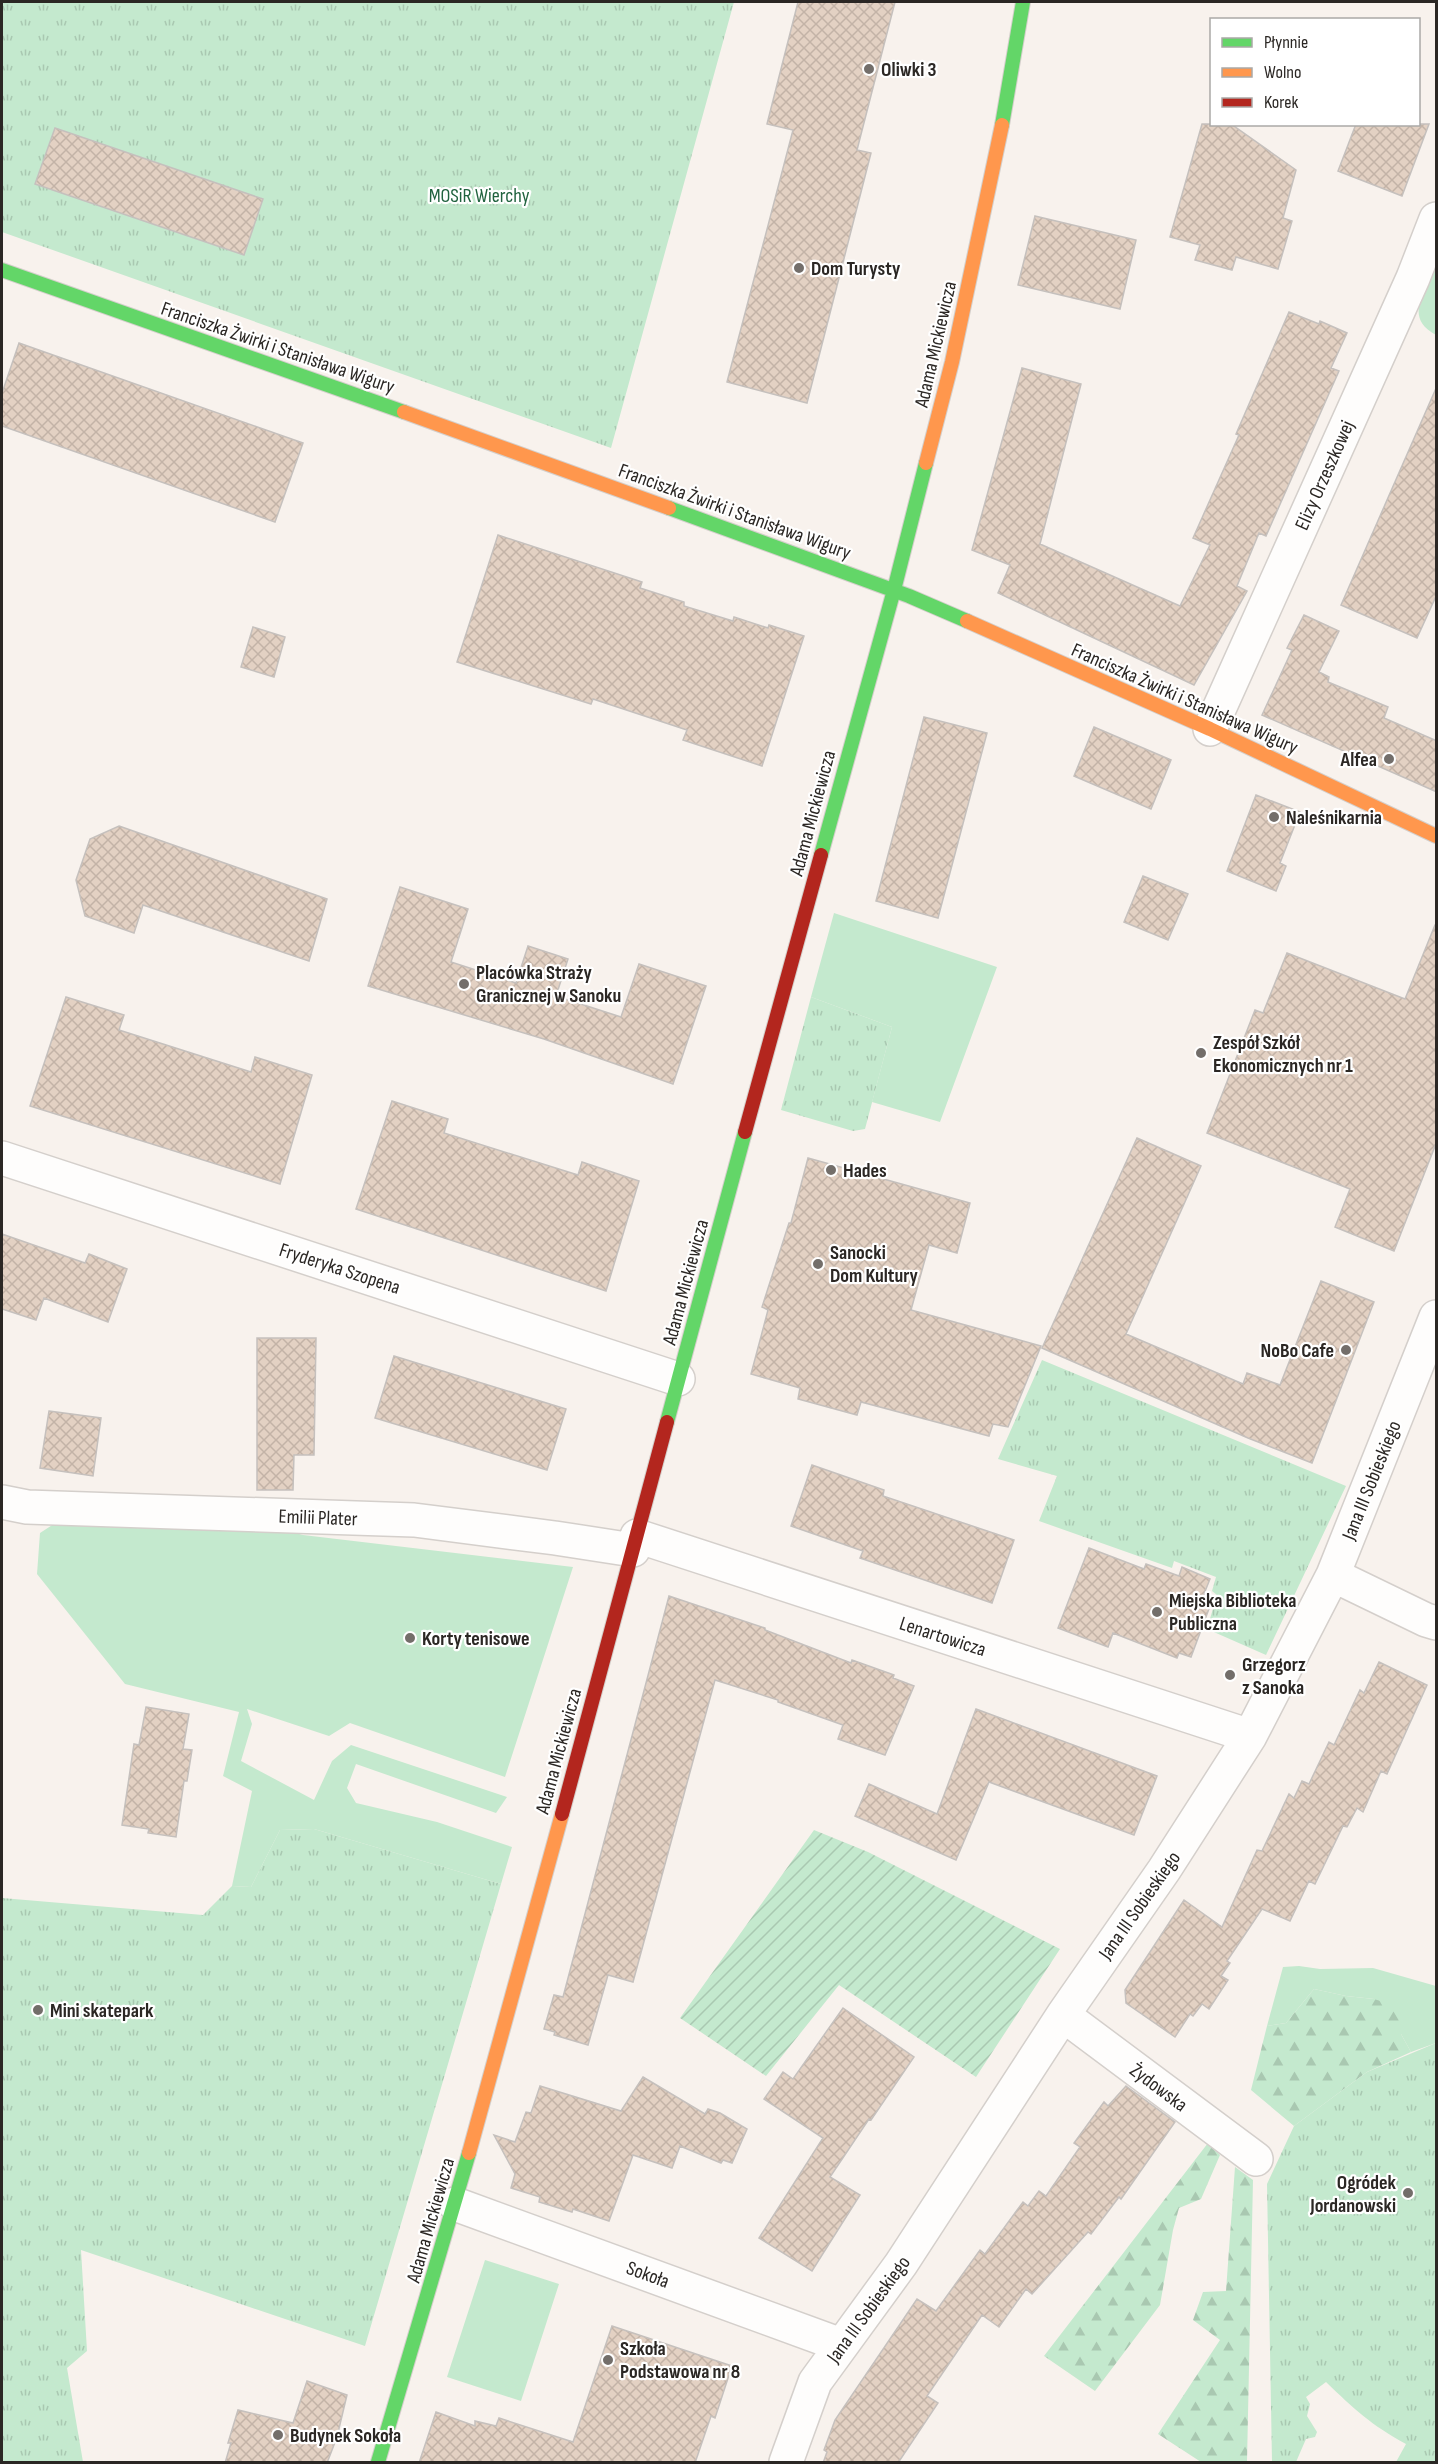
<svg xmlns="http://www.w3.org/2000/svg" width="1438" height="2464" viewBox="0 0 1438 2464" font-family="'Sofia Sans Condensed',sans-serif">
  <defs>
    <pattern id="forest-firs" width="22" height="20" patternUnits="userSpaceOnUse" patternTransform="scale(1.5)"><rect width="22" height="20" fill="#c4e9ce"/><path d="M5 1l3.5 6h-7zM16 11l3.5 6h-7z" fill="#a9c8b1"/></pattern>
    <pattern id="park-tufts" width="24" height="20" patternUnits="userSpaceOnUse" patternTransform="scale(1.5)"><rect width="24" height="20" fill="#c4e9ce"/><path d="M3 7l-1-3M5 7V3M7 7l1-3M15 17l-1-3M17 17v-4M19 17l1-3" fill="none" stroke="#a9c8b1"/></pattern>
    <pattern id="garden-furrows" width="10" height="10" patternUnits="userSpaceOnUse" patternTransform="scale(1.5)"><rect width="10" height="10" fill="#c4e9ce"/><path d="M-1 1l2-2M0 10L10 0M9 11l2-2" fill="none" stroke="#a9c8b1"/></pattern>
    <pattern id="building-cross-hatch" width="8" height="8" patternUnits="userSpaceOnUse" patternTransform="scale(1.5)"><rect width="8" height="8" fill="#e3d1c3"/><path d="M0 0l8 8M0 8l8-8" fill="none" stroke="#c3b3a7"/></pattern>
  </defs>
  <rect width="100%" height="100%" fill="#f8f2ed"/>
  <!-- grass -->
  <path fill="#c4e9ce" d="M 1436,266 L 1436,335 C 1403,317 1425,292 1436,266 Z
    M 834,913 L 997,967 L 940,1122 L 872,1102 L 892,1027 L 811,997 Z
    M 60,1520 L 269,1526 L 303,1535 L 573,1567 L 505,1777 L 350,1723 L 329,1736 L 247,1709 L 252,1724 L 241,1761 L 314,1800 L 332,1761 L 351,1745 L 507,1797 L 496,1813 L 356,1764 L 347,1788 L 356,1803 L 437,1822 L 512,1847 L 501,1884 L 314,1829 L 280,1830 L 251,1887 L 232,1886 L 252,1791 L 223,1776 L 239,1712 L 125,1684 L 37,1574 L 40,1533 Z
    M 1299,1966 L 1320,1969 L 1373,1968 L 1436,1986 L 1436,2043 L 1411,2052 L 1401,2034 L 1374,1999 L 1346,1996 L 1314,1989 L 1286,2023 L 1267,2026 L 1283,1967 Z
    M 485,2260 L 559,2284 L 521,2401 L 447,2377 Z"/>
  <!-- forest -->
  <path fill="url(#forest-firs)" d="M 1314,1989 L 1346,1996 L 1374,1999 L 1412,2011 L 1401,2034 L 1411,2052 L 1367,2072 L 1294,2126 L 1251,2090 L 1267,2026 L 1286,2023 Z
    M 1208,2143 L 1220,2155 L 1201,2199 L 1179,2208 L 1173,2230 L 1160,2305 L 1095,2391 L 1044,2356 Z
    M 1235,2167 L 1253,2180 L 1247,2462 L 1201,2462 L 1158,2434 L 1220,2340 L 1193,2320 L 1203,2292 L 1226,2291 Z"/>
  <!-- park -->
  <path fill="url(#park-tufts)" d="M 2,2 L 734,2 L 611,448 L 2,232 Z
    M 811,997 L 892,1027 L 865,1129 L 853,1131 L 781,1110 Z
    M 1042,1360 L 1346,1486 L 1266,1655 L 1207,1629 L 1217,1595 L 1212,1591 L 1216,1577 L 1174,1561 L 1172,1568 L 1039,1521 L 1057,1476 L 998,1459 Z
    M 314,1829 L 501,1884 L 365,2346 L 81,2250 L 87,2351 L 67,2368 L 83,2462 L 2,2462 L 2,1898 L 203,1915 L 232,1886 L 251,1887 L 280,1830 Z
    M 1436,2043 L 1436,2462 L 1396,2462 L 1406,2444 C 1371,2425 1354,2409 1326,2382 L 1306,2397 L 1310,2404 L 1307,2416 L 1317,2432 L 1315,2437 L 1306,2439 L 1296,2462 L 1272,2462 L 1267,2184 L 1294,2126 L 1367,2072 Z"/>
  <!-- garden -->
  <path fill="url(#garden-furrows)" d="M 814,1830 L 868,1852 L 1060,1949 L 976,2077 L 839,1985 L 766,2076 L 680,2018 Z"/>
  <!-- building -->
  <path fill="url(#building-cross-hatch)" stroke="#c5c0bd" stroke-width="1.5" d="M 798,2 L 895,2 L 857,150 L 871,153 L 807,403 L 727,382 L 793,130 L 767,124 Z
    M 1202,124 L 1231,124 L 1296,170 L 1283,218 L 1292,221 L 1278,269 L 1236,257 L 1232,270 L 1195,260 L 1200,245 L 1170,237 Z
    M 1356,124 L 1429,124 L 1402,196 L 1338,171 Z
    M 55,128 L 263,199 L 244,255 L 35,184 Z
    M 1035,216 L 1136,240 L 1120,309 L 1018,285 Z
    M 1289,312 L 1319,324 L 1320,321 L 1347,333 L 1331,368 L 1339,371 L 1266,536 L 1259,533 L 1237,586 L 1247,591 L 1194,685 L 998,593 L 1010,565 L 972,550 L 1022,368 L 1081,384 L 1040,544 L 1180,606 L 1210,545 L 1193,538 L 1239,435 L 1236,434 Z
    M 19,343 L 303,443 L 275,522 L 2,426 L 2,393 Z
    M 1437,386 L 1437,594 L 1417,638 L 1341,605 Z
    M 498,535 L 642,582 L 640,588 L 684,602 L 684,606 L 733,621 L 734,617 L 768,628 L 769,625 L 804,636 L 762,766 L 683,740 L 687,730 L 593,699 L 591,704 L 457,662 Z
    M 1304,615 L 1339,631 L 1319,672 L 1329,677 L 1328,682 L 1388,707 L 1384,718 L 1437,741 L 1437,792 L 1262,715 L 1292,650 L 1287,648 Z
    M 253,627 L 285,637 L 274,677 L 241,667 Z
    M 924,717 L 987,733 L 938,918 L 876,901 Z
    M 1094,727 L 1171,760 L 1151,809 L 1074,776 Z
    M 1256,795 L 1300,812 L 1280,863 L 1286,866 L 1276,891 L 1227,871 Z
    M 119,826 L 327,899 L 309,961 L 143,905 L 134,933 L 85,916 L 76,880 L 90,839 Z
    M 1143,876 L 1188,894 L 1168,940 L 1124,922 Z
    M 400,887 L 468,909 L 451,962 L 516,983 L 528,946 L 568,959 L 556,996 L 621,1017 L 639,964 L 706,986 L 673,1084 L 544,1039 L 368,986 Z
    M 1435,925 L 1437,925 L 1437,1141 L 1394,1251 L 1335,1227 L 1350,1189 L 1207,1133 L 1255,1010 L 1263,1013 L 1287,953 L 1405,999 Z
    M 66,997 L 124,1015 L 119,1030 L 251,1072 L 255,1057 L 312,1075 L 280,1184 L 30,1106 Z
    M 392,1101 L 448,1119 L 444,1133 L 578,1175 L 582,1162 L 639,1181 L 606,1291 L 356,1209 Z
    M 1137,1138 L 1201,1166 L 1126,1334 L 1243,1384 L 1247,1373 L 1280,1385 L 1321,1281 L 1374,1302 L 1312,1463 L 1248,1438 L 1042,1348 Z
    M 808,1158 L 970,1203 L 957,1253 L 929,1245 L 911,1310 L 1041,1346 L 1008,1427 L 993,1424 L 989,1436 L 861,1402 L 857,1415 L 798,1399 L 800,1388 L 751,1374 L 768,1310 L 762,1307 L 789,1223 L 791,1223 Z
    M 2,1234 L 85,1263 L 89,1254 L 127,1269 L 108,1322 L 44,1298 L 36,1320 L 2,1309 Z
    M 257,1338 L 316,1338 L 314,1455 L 294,1455 L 293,1490 L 257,1490 Z
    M 394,1356 L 566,1409 L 547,1470 L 375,1418 Z
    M 49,1411 L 101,1418 L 93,1476 L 40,1468 Z
    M 812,1465 L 884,1490 L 883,1496 L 1014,1540 L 992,1603 L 860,1558 L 863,1551 L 791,1526 Z
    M 1089,1548 L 1144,1569 L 1146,1564 L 1179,1576 L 1182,1567 L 1210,1579 L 1204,1594 L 1213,1598 L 1191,1657 L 1179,1653 L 1177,1658 L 1113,1633 L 1108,1647 L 1058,1628 Z
    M 669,1596 L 765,1628 L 765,1630 L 851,1663 L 852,1660 L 894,1675 L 893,1678 L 914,1686 L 885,1755 L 838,1739 L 843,1725 L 778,1702 L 778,1700 L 715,1680 L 633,1982 L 608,1975 L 588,2045 L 554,2035 L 555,2032 L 544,2029 L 554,1995 L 563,1997 Z
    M 1379,1662 L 1427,1685 L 1387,1774 L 1381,1771 L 1363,1812 L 1357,1808 L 1347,1827 L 1343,1826 L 1315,1884 L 1309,1881 L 1290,1921 L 1262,1909 L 1227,1961 L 1230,1963 L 1221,1976 L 1228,1980 L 1209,2009 L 1202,2004 L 1193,2016 L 1190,2014 L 1175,2037 L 1126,2003 L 1125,1990 L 1184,1900 L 1222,1927 L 1257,1850 L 1262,1851 L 1289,1794 L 1294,1798 L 1302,1781 L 1309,1784 L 1329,1742 L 1334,1745 L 1360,1690 L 1364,1693 Z
    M 146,1707 L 189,1714 L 183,1749 L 192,1750 L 187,1781 L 184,1781 L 176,1837 L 148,1833 L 149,1829 L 122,1825 L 134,1744 L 139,1745 Z
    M 976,1709 L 1157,1776 L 1134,1835 L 989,1782 L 956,1860 L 855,1816 L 869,1784 L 937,1814 Z
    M 843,2008 L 914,2057 L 871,2120 L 869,2119 L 830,2177 L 860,2195 L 812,2271 L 759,2238 L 823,2138 L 764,2099 L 783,2072 L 793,2079 Z
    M 643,2077 L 705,2114 L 708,2109 L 720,2113 L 747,2129 L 732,2163 L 723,2160 L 721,2163 L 680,2146 L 672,2168 L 633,2155 L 609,2221 L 573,2209 L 572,2212 L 539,2202 L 540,2197 L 511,2188 L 515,2174 L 494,2135 L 515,2142 L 526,2112 L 531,2113 L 540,2086 L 621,2111 Z
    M 1126,2086 L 1175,2122 L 1121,2199 L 1119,2197 L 1091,2234 L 1088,2232 L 1032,2294 L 1026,2289 L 999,2327 L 982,2315 L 927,2396 L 938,2403 L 898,2463 L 823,2463 L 827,2452 L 824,2450 L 835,2420 L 917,2299 L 936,2311 L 980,2250 L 985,2254 L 1023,2202 L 1028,2206 L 1039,2191 L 1046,2196 L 1080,2147 L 1074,2143 L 1104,2102 L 1108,2106 Z
    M 612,2326 L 732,2366 L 715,2418 L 711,2416 L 695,2463 L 419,2463 L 436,2412 L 475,2426 L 475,2421 L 496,2426 L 499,2418 L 573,2442 Z
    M 307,2381 L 347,2395 L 337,2437 L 327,2463 L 225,2463 L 231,2443 L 228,2443 L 238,2410 L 293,2423 Z"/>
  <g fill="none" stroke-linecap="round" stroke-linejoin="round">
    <!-- street casing -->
    <g stroke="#d4cfcb" stroke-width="36">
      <path id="street" d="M 1210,729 L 1413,278 L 1436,219
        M 2,1158 L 678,1379
        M 2,1502 L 27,1507 L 414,1520 L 555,1538 L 633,1550
        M 637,1536 L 1250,1736
        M 1333,1575 L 1426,1620 L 1436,1623
        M 1063,2015 L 1256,2159
        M 455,2204 L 841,2345
        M 786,2462 L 815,2382 L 901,2264 L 1063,2015 L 1164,1870 L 1250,1736 L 1333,1575 L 1436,1317"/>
    </g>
    <!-- fast casing -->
    <g stroke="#d4cfcb" stroke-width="16">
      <path id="fast" d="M 1002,125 L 1023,2
        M 2,270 L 404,412
        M 669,508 L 909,596 L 967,621
        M 821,855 L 894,590 L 926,463
        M 667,1422 L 745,1132
        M 378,2462 L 469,2153"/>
    </g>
    <!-- slow casing -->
    <g stroke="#d4cfcb" stroke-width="16">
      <path id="slow" d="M 404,412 L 669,508
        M 926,463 L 952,362 L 1002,125
        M 967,621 L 1210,729 L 1436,836
        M 469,2153 L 562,1814"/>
    </g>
    <!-- jam casing -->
    <g stroke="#d4cfcb" stroke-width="16">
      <path id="jam" d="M 745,1132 L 821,855
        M 562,1814 L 667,1422"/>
    </g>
    <!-- street -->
    <use href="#street" stroke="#fefdfc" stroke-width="33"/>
    <!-- fast -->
    <use href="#fast" stroke="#63d668" stroke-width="14"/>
    <!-- slow -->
    <use href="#slow" stroke="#ff974d" stroke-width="14"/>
    <!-- jam -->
    <use href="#jam" stroke="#b3261e" stroke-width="14"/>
  </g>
  <!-- markers -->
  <g fill="#736e6a" stroke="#fff" stroke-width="2">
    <circle cx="869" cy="69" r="6"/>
    <circle cx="799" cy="268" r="6"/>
    <circle cx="1389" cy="759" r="6"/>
    <circle cx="1274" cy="817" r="6"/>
    <circle cx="464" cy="984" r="6"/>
    <circle cx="1201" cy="1053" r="6"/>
    <circle cx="831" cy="1170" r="6"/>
    <circle cx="818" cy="1264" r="6"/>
    <circle cx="1346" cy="1350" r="6"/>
    <circle cx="1157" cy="1612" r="6"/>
    <circle cx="410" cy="1638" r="6"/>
    <circle cx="1230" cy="1675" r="6"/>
    <circle cx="38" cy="2010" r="6"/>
    <circle cx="1408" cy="2193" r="6"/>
    <circle cx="608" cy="2360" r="6"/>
    <circle cx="278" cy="2435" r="6"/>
  </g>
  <g text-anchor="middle" stroke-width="4.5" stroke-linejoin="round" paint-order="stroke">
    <!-- poi labels -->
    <g font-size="20" font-weight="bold" fill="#2b2724" stroke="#fff" text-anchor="start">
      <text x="881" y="76">Oliwki 3</text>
      <text x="811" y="275">Dom Turysty</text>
      <text x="1377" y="766" text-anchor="end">Alfea</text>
      <text x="1286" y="824">Naleśnikarnia</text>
      <text x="476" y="979">Placówka Straży<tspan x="476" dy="23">Granicznej w Sanoku</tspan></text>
      <text x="1213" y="1049">Zespół Szkół<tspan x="1213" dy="23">Ekonomicznych nr 1</tspan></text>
      <text x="843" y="1177">Hades</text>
      <text x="830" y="1259">Sanocki<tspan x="830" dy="23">Dom Kultury</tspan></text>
      <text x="1334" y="1357" text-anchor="end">NoBo Cafe</text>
      <text x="1169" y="1607">Miejska Biblioteka<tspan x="1169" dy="23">Publiczna</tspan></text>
      <text x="422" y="1645">Korty tenisowe</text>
      <text x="1242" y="1671">Grzegorz<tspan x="1242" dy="23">z Sanoka</tspan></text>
      <text x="50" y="2017">Mini skatepark</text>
      <text x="1396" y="2189" text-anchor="end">Ogródek<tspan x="1396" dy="23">Jordanowski</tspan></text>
      <text x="620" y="2355">Szkoła<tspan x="620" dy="23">Podstawowa nr 8</tspan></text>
      <text x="290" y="2442">Budynek Sokoła</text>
    </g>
    <!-- park labels -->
    <g font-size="20" fill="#20623e" stroke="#fff">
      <text x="479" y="202">MOSiR Wierchy</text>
    </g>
    <!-- street labels -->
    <g font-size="20" fill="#2b2724" stroke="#fff">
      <text transform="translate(935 344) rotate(-77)" y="7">Adama Mickiewicza</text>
      <text transform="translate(278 347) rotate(19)" y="7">Franciszka Żwirki i Stanisława Wigury</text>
      <text transform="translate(1324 475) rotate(-66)" y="7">Elizy Orzeszkowej</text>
      <text transform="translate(735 511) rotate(20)" y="7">Franciszka Żwirki i Stanisława Wigury</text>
      <text transform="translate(1185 698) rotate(24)" y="7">Franciszka Żwirki i Stanisława Wigury</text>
      <text transform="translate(812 813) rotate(-75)" y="7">Adama Mickiewicza</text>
      <text transform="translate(340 1268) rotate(18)" y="7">Fryderyka Szopena</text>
      <text transform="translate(685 1282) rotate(-75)" y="7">Adama Mickiewicza</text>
      <text transform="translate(1371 1480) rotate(-68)" y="7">Jana III Sobieskiego</text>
      <text transform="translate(318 1517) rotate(2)" y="7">Emilii Plater</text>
      <text transform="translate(943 1636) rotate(18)" y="7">Lenartowicza</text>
      <text transform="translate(558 1751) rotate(-75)" y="7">Adama Mickiewicza</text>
      <text transform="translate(1139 1905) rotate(-55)" y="7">Jana III Sobieskiego</text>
      <text transform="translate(1159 2087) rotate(37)" y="7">Żydowska</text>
      <text transform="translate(430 2220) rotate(-74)" y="7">Adama Mickiewicza</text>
      <text transform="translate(648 2274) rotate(20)" y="7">Sokoła</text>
      <text transform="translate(868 2309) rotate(-54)" y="7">Jana III Sobieskiego</text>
    </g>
  </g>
  <!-- border -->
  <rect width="1438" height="2464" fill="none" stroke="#2b2724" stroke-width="6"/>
  <!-- legend -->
  <rect x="1210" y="18" width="210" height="108" fill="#ffffff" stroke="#aaa9a7" stroke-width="1.5"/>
  <rect x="1222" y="38" width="30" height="9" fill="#63d668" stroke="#aaa9a7" stroke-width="1.5"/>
  <text x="1264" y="48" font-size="18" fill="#2b2724">Płynnie</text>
  <rect x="1222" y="68" width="30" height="9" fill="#ff974d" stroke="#aaa9a7" stroke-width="1.5"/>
  <text x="1264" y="78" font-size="18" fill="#2b2724">Wolno</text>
  <rect x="1222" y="98" width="30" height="9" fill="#b3261e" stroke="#aaa9a7" stroke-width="1.5"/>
  <text x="1264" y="108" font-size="18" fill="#2b2724">Korek</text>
</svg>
